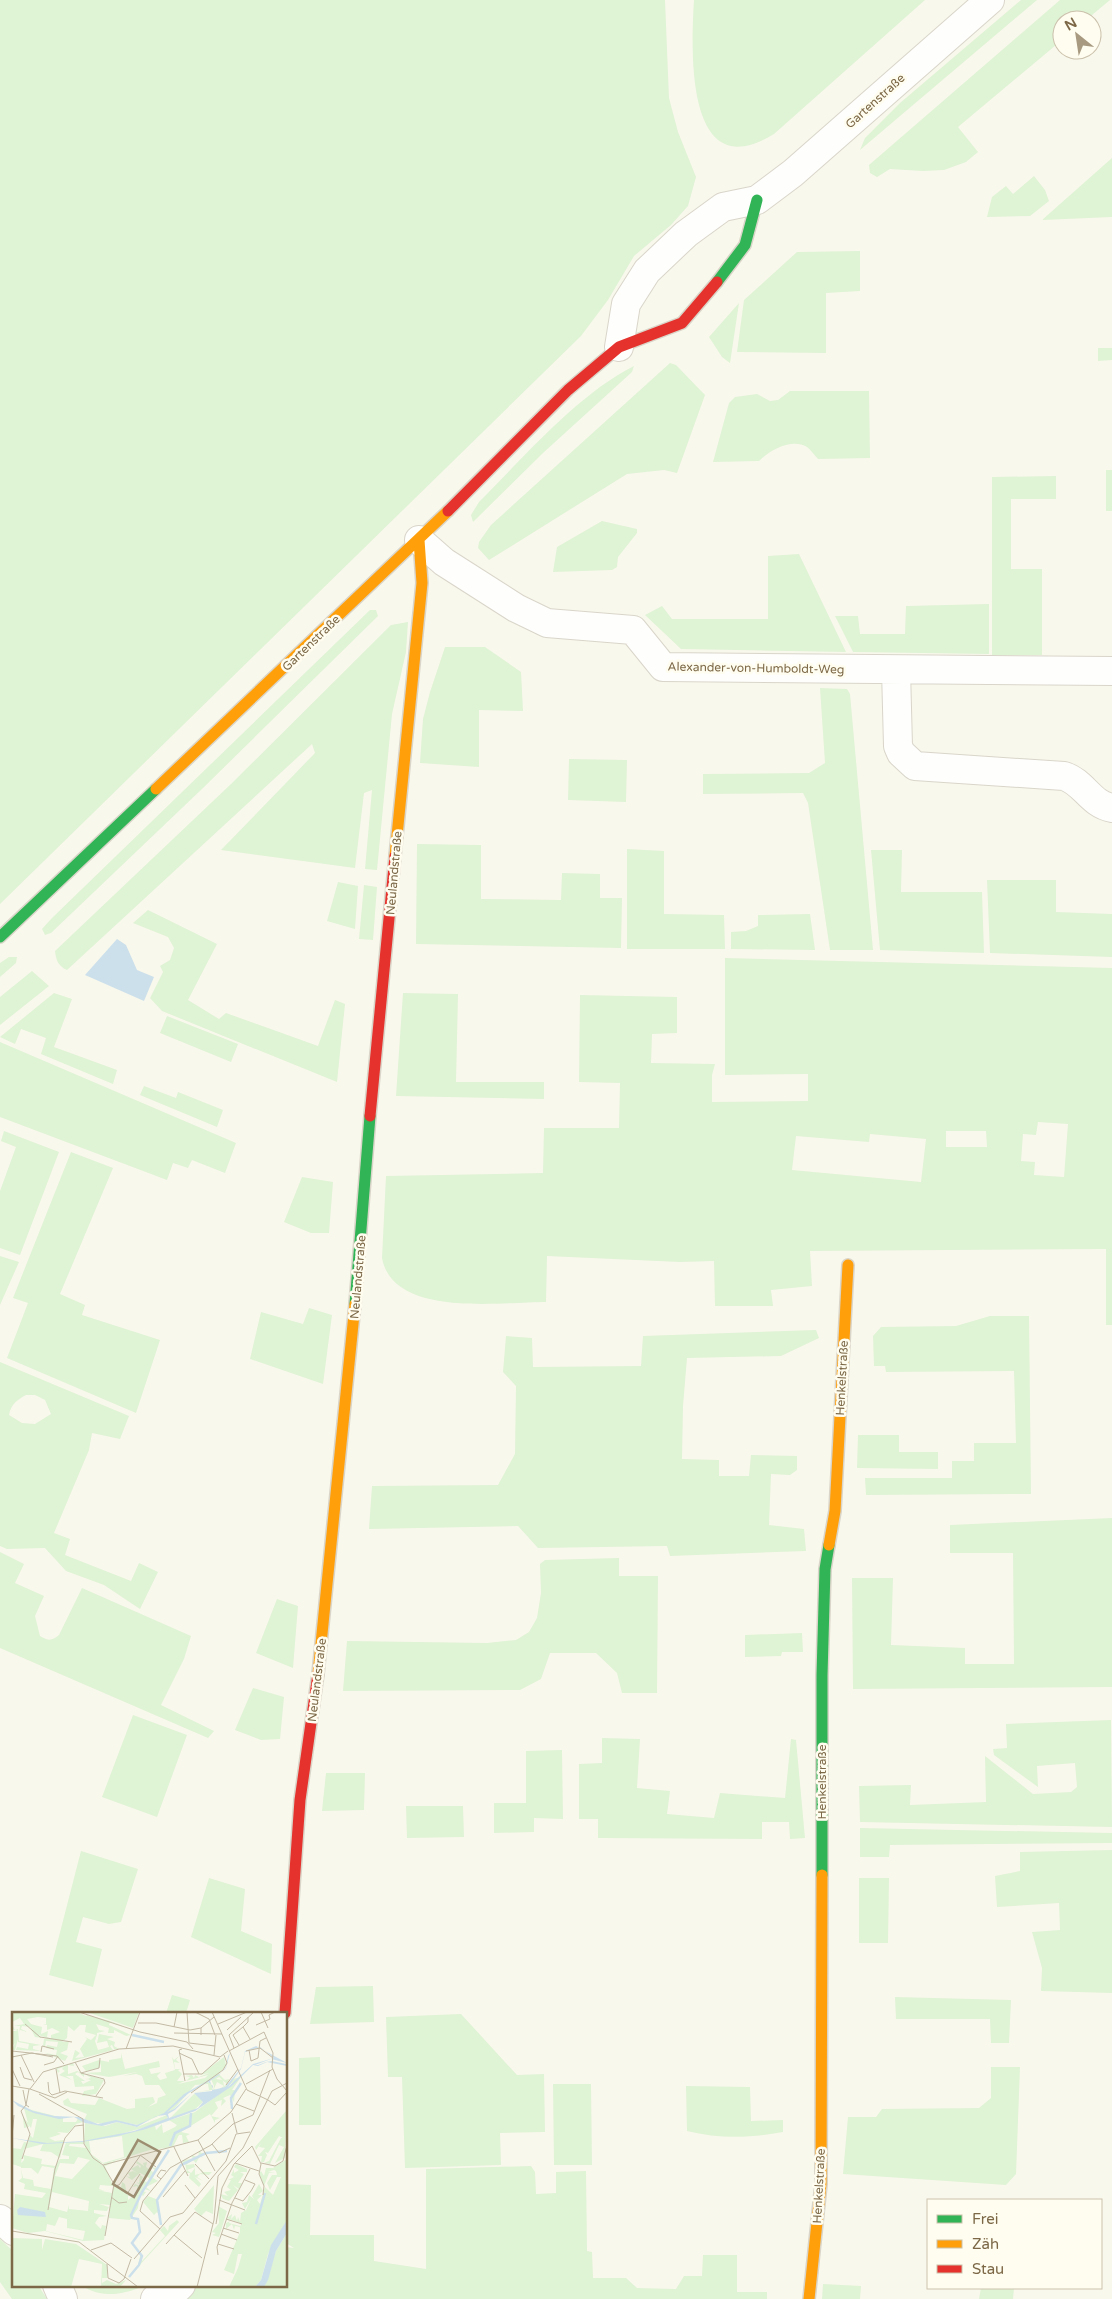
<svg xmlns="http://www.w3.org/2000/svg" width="1112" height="2299" viewBox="0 0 1112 2299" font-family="'Varela Round',sans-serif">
  <rect width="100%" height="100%" fill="#f9f8ec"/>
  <!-- green -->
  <path fill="#dff3d5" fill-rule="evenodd" d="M 0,0 L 665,0 L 669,98 L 678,132 L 696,177 L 688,206 L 671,225 L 634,256 L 608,300 L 581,336 L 0,904 Z
    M 694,0 L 925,0 L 774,134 C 685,189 691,50 694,0 Z
    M 1021,0 L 1037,0 L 860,150 L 865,138 L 900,103 Z
    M 1060,0 L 1110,0 L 1086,20 L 1062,20 L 1062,40 L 958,127 L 978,152 L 966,162 L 944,170 L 923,171 L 890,169 L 877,177 L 870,173 L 869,165 Z
    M 1112,158 L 1112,217 L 1042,220 Z
    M 1034,176 L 1045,190 L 1049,201 L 1030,216 L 987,217 L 992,197 L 1006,186 L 1013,194 Z
    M 860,251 L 860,291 L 826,293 L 826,353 L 737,352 L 744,300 L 797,252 Z
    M 739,303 L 730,363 L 722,357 L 709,337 Z
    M 1098,348 L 1112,348 L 1112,360 L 1098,361 Z
    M 670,363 L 676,365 L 705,395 L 677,473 L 664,470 L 627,474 L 489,560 L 478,548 L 479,542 L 491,525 Z
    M 634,366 L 632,372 L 543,453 L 473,522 L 471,515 L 479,502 C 524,457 578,394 634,366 Z
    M 790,391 L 869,391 L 870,458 L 818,459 C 815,456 811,450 807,447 C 792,438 770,450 759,461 L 713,462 L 729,403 L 735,397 L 757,394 L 770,401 L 778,400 Z
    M 1106,470 L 1112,470 L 1112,511 L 1106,511 Z
    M 1056,476 L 1056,499 L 1011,499 L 1011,569 L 1042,569 L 1042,655 L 992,655 L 992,477 Z
    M 602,521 L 637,529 L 637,533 L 618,557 L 617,567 L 612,570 L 553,572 L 557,547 Z
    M 799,554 L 846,652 L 681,649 L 645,615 L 662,606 L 672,619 L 768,619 L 768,556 Z
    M 989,604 L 989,654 L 853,652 L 835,616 L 858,616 L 860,634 L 905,634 L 906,606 Z
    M 370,610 L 376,610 L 378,616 L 203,788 L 51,933 L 45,935 L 42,929 L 52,918 Z
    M 408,622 L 406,652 L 392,714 L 377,870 L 365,869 L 372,790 L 364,793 L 355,868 L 221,850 L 315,753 L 312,744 L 67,970 C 58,966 56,960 55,951 L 231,784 L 391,625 Z
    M 445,647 L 485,647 L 521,672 L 523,711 L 479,710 L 479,767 L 420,763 L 423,719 L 430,692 Z
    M 820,688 L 847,689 L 850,694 L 873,950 L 830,950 L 808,803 L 803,793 L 703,794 L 703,774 L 809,773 L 825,763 Z
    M 569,759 L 627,760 L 626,802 L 568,800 Z
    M 417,844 L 481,845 L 481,899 L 561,900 L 562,873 L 600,874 L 600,898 L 622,898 L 621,948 L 416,944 Z
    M 627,849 L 664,851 L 664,914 L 724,915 L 725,949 L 627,949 Z
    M 871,850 L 902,850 L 901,892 L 982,892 L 984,953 L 880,950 Z
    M 987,880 L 1056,880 L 1056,912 L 1112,914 L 1112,957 L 990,953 Z
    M 338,882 L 358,886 L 355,929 L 327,921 Z
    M 364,885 L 377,887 L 373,940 L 359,939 Z
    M 148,910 L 217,944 L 188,1000 L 219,1019 L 226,1013 L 318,1046 L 335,1000 L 345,1004 L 337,1082 L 162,1011 L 150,998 L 163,972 L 160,966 L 170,960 L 174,948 L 168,937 L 133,923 Z
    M 810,914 L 815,950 L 731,949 L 731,932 L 746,931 L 758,926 L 758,915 Z
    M 9,957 L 17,957 L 16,963 L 0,977 L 0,963 Z
    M 725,958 L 1112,968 L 1112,1325 L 1106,1325 L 1106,1249 L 810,1251 L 812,1286 L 771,1290 L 773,1306 L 715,1306 L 714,1261 L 680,1262 L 547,1256 L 546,1302 C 500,1302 393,1318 382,1258 L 386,1176 L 543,1173 L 544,1128 L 619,1128 L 620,1083 L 579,1082 L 580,995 L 677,997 L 677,1033 L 652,1034 L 651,1063 L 715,1064 L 712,1075 L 712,1102 L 808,1101 L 808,1074 L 725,1075 ZM 1038,1122 L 1068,1124 L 1064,1177 L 1034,1175 L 1035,1162 L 1021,1161 L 1023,1134 L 1036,1135 ZM 946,1131 L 986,1131 L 987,1147 L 946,1147 ZM 870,1134 L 926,1139 L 921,1182 L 792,1170 L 796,1136 L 869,1142 Z
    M 32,971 L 49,986 L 0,1025 L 0,997 Z
    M 54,993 L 72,999 L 54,1047 L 117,1070 L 113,1084 L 41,1054 L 46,1038 L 21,1029 L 15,1044 L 0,1037 Z
    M 403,993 L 458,994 L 456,1082 L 544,1082 L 544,1099 L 396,1096 Z
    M 167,1016 L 238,1044 L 231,1062 L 160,1033 Z
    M 0,1042 L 236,1143 L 225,1173 L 192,1160 L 188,1168 L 173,1163 L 167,1180 L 0,1117 Z
    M 144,1086 L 176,1098 L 178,1092 L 223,1110 L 217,1127 L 140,1095 Z
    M 4,1131 L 59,1152 L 20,1255 L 0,1248 L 0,1191 L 16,1147 L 1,1141 Z
    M 71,1152 L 113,1168 L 60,1294 L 85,1305 L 82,1315 L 160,1340 L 136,1413 L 7,1358 L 28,1303 L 13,1298 Z
    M 302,1177 L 333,1182 L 329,1233 L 311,1233 L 284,1222 Z
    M 0,1256 L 19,1262 L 0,1305 Z
    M 309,1308 L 332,1315 L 323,1384 L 250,1359 L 261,1312 L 303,1324 Z
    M 990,1316 L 1029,1316 L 1031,1494 L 866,1495 L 865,1478 L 952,1478 L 952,1461 L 974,1461 L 974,1443 L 1016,1443 L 1014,1371 L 886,1372 L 885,1366 L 874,1366 L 873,1336 L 881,1327 L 956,1326 Z
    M 816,1330 L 819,1338 L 781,1356 L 687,1358 L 683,1406 L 682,1459 L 719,1460 L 719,1476 L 749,1476 L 751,1455 L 797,1456 L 797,1470 L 790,1475 L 771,1474 L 769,1525 L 804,1529 L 806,1551 L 670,1556 L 667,1546 L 538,1548 L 518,1526 L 369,1529 L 372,1486 L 498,1485 L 515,1454 L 516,1386 L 503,1372 L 506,1336 L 532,1338 L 533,1367 L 641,1366 L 643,1336 Z
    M 0,1362 L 129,1416 L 120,1439 L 92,1433 L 89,1450 L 54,1533 L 70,1539 L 65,1555 L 131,1581 L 139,1563 L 158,1572 L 140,1609 L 104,1585 L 66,1571 L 45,1548 L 7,1549 L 0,1546 ZM 26,1395 L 35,1395 L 45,1400 L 51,1414 L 35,1424 L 22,1423 L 9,1415 C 11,1404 17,1400 26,1395 Z
    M 858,1435 L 899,1435 L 899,1452 L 938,1452 L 938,1469 L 857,1468 Z
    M 1112,1518 L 1112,1687 L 853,1689 L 852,1578 L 893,1578 L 891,1645 L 965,1648 L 965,1664 L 1014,1664 L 1013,1553 L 950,1553 L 950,1525 Z
    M 0,1552 L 24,1564 L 15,1583 L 44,1596 L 35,1616 L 40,1636 C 48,1641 52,1641 59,1635 L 82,1588 L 191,1636 L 184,1659 L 161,1705 L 214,1731 L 208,1738 L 0,1648 Z
    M 619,1558 L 619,1576 L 658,1576 L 657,1693 L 622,1693 L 617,1673 L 596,1653 L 550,1653 L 541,1679 L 520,1690 L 343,1691 L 347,1641 L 487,1643 L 516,1640 L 529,1632 L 537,1618 L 541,1593 L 540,1564 L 545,1560 Z
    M 277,1599 L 298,1606 L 293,1668 L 256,1653 Z
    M 802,1633 L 803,1652 L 782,1652 L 781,1656 L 745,1657 L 745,1635 Z
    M 253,1688 L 284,1697 L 280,1739 L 261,1740 L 235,1730 Z
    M 133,1715 L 187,1735 L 157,1817 L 102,1797 Z
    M 1111,1720 L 1112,1827 L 860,1822 L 859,1786 L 911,1785 L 910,1805 L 986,1802 L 985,1756 L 1033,1794 L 1071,1792 L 1077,1787 L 1075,1763 L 1037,1766 L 1038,1787 L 994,1755 L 993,1749 L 1007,1748 L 1006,1724 Z
    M 602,1738 L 640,1739 L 637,1788 L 670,1791 L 667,1814 L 714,1818 L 720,1793 L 785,1798 L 791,1739 L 796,1740 L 805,1838 L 790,1839 L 789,1822 L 762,1822 L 762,1839 L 598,1838 L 598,1819 L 579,1819 L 579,1764 L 602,1763 Z
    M 562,1750 L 563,1819 L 534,1818 L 534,1832 L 494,1833 L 494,1803 L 526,1803 L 526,1751 Z
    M 326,1773 L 365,1773 L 364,1810 L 322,1811 Z
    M 406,1806 L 463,1806 L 464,1837 L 407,1838 Z
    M 860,1828 L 1112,1833 L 1112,1843 L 890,1845 L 889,1857 L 860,1857 Z
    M 1112,1850 L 1112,1993 L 1041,1991 L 1042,1968 L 1032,1932 L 1060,1930 L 1059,1903 L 997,1907 L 995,1876 L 1020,1871 L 1020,1852 Z
    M 81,1851 L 138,1869 L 121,1922 L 109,1924 L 83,1917 L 76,1942 L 102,1949 L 93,1987 L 49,1975 Z
    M 209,1878 L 245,1889 L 241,1931 L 272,1944 L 271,1974 L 191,1937 Z
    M 859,1878 L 889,1878 L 888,1943 L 859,1943 Z
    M 373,1986 L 374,2022 L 310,2024 L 316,1987 Z
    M 172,1995 L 190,2000 L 186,2013 L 166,2013 Z
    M 895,1997 L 1011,2000 L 1009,2043 L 991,2043 L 990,2019 L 896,2019 Z
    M 461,2014 L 517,2075 L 544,2074 L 545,2132 L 500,2133 L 501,2165 L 405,2168 L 402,2077 L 388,2077 L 386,2017 Z
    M 320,2057 L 321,2125 L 299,2125 L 299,2058 Z
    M 991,2067 L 1020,2067 L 1016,2174 L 1006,2185 L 843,2174 L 848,2117 L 876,2117 L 882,2109 L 979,2108 L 991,2098 Z
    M 553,2084 L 591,2084 L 592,2165 L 554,2165 Z
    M 686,2086 L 750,2087 L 751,2121 L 783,2120 L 783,2132 C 751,2138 719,2139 687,2131 Z
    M 531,2166 L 535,2172 L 536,2194 L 556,2193 L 556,2172 L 586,2171 L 587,2251 L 592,2252 L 593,2278 L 626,2278 L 637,2288 L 676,2289 L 684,2276 L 702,2276 L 703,2255 L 737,2255 L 737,2292 L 767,2292 L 767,2299 L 177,2299 L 196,2285 L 286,2285 L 286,2247 L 294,2248 L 286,2243 L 287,2184 L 311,2185 L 310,2235 L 374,2235 L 374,2261 L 426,2269 L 426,2169 Z
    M 0,2239 L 14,2252 L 14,2285 L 38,2285 L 47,2299 L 12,2299 L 0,2282 Z
    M 823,2284 L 861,2286 L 860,2299 L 822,2299 Z
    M 81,2285 L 146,2285 C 124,2295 101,2299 81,2285 Z
    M 981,2288 L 1014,2288 L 1013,2299 L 979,2299 Z"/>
  <!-- water -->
  <path fill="#cce0eb" d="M 117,939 L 126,945 L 137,970 L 154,977 L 144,1001 L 85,975 Z"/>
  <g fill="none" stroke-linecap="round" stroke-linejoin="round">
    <!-- street casing -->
    <g stroke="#d9d5ca" stroke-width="30">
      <path id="street" d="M 619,347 L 626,304 L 647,271 L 686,234 L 723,207 L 757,200 L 793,173 L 990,0
        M 419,540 L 444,562 L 516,608 L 547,623 L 633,630 L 663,667 L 1112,671
        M 896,670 L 898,746 L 901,753 L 915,766 L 1064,776 C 1084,782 1090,804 1112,808
        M 0,2219 L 14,2231
        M 57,2285 L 63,2299
        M 155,2299 L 175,2291 L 181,2285"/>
    </g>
    <!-- fast casing -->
    <g stroke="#dad5c9" stroke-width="14">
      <path id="fast" d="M 717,282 L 745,245 L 757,200
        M 0,937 L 156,789
        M 355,1304 L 370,1116
        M 822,1875 L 822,1675 L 825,1569 L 829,1545"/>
    </g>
    <!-- slow casing -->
    <g stroke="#dad5c9" stroke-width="14">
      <path id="slow" d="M 156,789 L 448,511
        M 395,856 L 422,583 L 419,540
        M 829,1545 L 835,1511 L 848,1265
        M 318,1674 L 355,1304
        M 809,2299 L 821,2184 L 822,1875"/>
    </g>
    <!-- jam casing -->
    <g stroke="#dad5c9" stroke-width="14">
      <path id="jam" d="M 448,511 L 568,390 L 619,347 L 682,323 L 717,282
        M 370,1116 L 395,856
        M 285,2013 L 300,1800 L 318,1674"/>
    </g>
    <!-- street -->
    <use href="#street" stroke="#fefefc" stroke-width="28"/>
    <!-- fast -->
    <use href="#fast" stroke="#30b455" stroke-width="11"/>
    <!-- slow -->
    <use href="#slow" stroke="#ff9f0a" stroke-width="11"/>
    <!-- jam -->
    <use href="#jam" stroke="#e5322d" stroke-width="11"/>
  </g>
  <g text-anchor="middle" stroke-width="5" stroke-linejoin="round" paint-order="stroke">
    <!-- street labels -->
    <g font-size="12" fill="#7c6847" stroke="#fffdef">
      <text transform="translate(875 101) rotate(-42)" y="4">Gartenstraße</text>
      <text transform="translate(311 643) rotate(-44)" y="4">Gartenstraße</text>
      <text transform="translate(756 668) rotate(1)" y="4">Alexander-von-Humboldt-Weg</text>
      <text transform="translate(394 873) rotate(-85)" y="4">Neulandstraße</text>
      <text transform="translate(358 1277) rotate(-85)" y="4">Neulandstraße</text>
      <text transform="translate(842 1378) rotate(-87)" y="4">Henkelstraße</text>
      <text transform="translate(317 1680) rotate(-83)" y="4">Neulandstraße</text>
      <text transform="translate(822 1782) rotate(-90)" y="4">Henkelstraße</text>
      <text transform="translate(819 2186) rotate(-87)" y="4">Henkelstraße</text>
    </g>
  </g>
  <!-- overview -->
  <g transform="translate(12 2012)">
    <rect width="275" height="275" fill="#f9f8ec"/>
    <path d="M 0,0 L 65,0 L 74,4 L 75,3 L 98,9 L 112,14 L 98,10 L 97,13 L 119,23 L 114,24 L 102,18 L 102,21 L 96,21 L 97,16 L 84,12 L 87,18 L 93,19 L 85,21 L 85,23 L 83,29 L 86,38 L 97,35 L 95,29 L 85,31 L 87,22 L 102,25 L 95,27 L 103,30 L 102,34 L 107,37 L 102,37 L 100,33 L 98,34 L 101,38 L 60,49 L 63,38 L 68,41 L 63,46 L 72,45 L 68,37 L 75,27 L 73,25 L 79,28 L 84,23 L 73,20 L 74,13 L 68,13 L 62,19 L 56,14 L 55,26 L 50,30 L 57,29 L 55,38 L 48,41 L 56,44 L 53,49 L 33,41 L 44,43 L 45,38 L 34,36 L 35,33 L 45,35 L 46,30 L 34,29 L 33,35 L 31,34 L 32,27 L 36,26 L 26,23 L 30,26 L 23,25 L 18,15 L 10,14 L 9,17 L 16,20 L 8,18 L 7,22 L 8,14 L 2,14 L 12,12 L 8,6 L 0,10 ZM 26,5 L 34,6 L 34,12 L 31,12 L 35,13 L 35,18 L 40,16 L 48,20 L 39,23 L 39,27 L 35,25 L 36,19 L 29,22 L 30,15 L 19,12 L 15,7 ZM 75,0 L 127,0 L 121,16 ZM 0,13 L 3,18 L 6,17 L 7,29 L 29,33 L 21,34 L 21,37 L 29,39 L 4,38 L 5,35 L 16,37 L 17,32 L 6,30 L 6,27 L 3,38 L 0,38 L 3,31 L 0,34 L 0,19 L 6,19 L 0,17 ZM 109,41 L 113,57 L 147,49 L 148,55 L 137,57 L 139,62 L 149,60 L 145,64 L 148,68 L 155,66 L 153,61 L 163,58 L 160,45 L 162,48 L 167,44 L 164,48 L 168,51 L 162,50 L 163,57 L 169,57 L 166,58 L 170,62 L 165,69 L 173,69 L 166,72 L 193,66 L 196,63 L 174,69 L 178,65 L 173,64 L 180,63 L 182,66 L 183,63 L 187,65 L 197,61 L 188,63 L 212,45 L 214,53 L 207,62 L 213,68 L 217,67 L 215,73 L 213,75 L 206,78 L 215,72 L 207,65 L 204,67 L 211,68 L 212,74 L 205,70 L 202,77 L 205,78 L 201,79 L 202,74 L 199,67 L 196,70 L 201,74 L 200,78 L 179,81 L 197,78 L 196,72 L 183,73 L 162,97 L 126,113 L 105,109 L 93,112 L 77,110 L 72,108 L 75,102 L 52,93 L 51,89 L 56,86 L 59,91 L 83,93 L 87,86 L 115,97 L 123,96 L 123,87 L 141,85 L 143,90 L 136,95 L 145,91 L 146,86 L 154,83 L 147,73 L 133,73 L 130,64 L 124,62 L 111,64 L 125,60 L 97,65 L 73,61 L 89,60 L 89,51 L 87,56 L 74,59 L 70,54 L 87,48 L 97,50 L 97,48 L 109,46 ZM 61,51 L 62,54 L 56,53 L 56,62 L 65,59 L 72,62 L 72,65 L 66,60 L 63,62 L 73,69 L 69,69 L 71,72 L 79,68 L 74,67 L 79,66 L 73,62 L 92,68 L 84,82 L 70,84 L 72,79 L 82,77 L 82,74 L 63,75 L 61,64 L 54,64 L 60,68 L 47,63 L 53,59 L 50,57 L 52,55 L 45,57 L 48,59 L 46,61 L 44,56 ZM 229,65 L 220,78 L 223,78 L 222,90 L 218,83 L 211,86 L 214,89 L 209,94 L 210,88 L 203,90 L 206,96 L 199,104 L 208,106 L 203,108 L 203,111 L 198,102 L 169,120 L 178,122 L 174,124 L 177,130 L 171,131 L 170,123 L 167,123 L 161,135 L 138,138 L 92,152 L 88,150 L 92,155 L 92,153 L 100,149 L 105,149 L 93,154 L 101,174 L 88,173 L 87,177 L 93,179 L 85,178 L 100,181 L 99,187 L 102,172 L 104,169 L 103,173 L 109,176 L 110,170 L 113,172 L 115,183 L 121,182 L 116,184 L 116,188 L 126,180 L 125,174 L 121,175 L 123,172 L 131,175 L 124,170 L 127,171 L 128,163 L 131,165 L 129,169 L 136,170 L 137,166 L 128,161 L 120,168 L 114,164 L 118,165 L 116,161 L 121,159 L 125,161 L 119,157 L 126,153 L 128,156 L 129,154 L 124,151 L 125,149 L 132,154 L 131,151 L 135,150 L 134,155 L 141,160 L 143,158 L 139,155 L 144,156 L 141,166 L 146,169 L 134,175 L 139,179 L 132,177 L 130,179 L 134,180 L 131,184 L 128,181 L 126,196 L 118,208 L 97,206 L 98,193 L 87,192 L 97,195 L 95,199 L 82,198 L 82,201 L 95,204 L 87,205 L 83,211 L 89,217 L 90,213 L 94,214 L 92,228 L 71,229 L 33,219 L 16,221 L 0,216 L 3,182 L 30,186 L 34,181 L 12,177 L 13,172 L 6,169 L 10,166 L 9,155 L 0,152 L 0,136 L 9,137 L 12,130 L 2,127 L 16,131 L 18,123 L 21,126 L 25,107 L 21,107 L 19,116 L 16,112 L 17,115 L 12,116 L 11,105 L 16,111 L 12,96 L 51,106 L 51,110 L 64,110 L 66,106 L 71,110 L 64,112 L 56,121 L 45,120 L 49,122 L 37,126 L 43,129 L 52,128 L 48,146 L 39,140 L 28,139 L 31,132 L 12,137 L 9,151 L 12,148 L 11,143 L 30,147 L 29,152 L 43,154 L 48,147 L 57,147 L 57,144 L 50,143 L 54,130 L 71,130 L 72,132 L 58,132 L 57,134 L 74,136 L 72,129 L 92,126 L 72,129 L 73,111 L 93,114 L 105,110 L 125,115 L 155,103 L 156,107 L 134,115 L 94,126 L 128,118 L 183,100 L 207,82 L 193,88 L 191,85 L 197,84 L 193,81 L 208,81 L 207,79 L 220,74 L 223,69 L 216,74 L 221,67 ZM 157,108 L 165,113 L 163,115 L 151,121 L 150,112 L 144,118 L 143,114 ZM 110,124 L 112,145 L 91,151 L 79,142 L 77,129 ZM 66,145 L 78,148 L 60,167 L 43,164 L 48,151 L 62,152 ZM 30,154 L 42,156 L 39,177 L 22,174 L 21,168 L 11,166 L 9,156 L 19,156 L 26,162 ZM 40,180 L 77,189 L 76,199 L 57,197 L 57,193 L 55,200 L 37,195 ZM 47,205 L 55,207 L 55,216 L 73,219 L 71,228 L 34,219 L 35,212 L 43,214 ZM 182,82 L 187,83 L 191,90 L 181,99 L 158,106 ZM 274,99 L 273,146 L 263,151 L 272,135 L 267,133 L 258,152 L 252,151 L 257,149 L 269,126 L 271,126 L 267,124 L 256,141 L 253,140 L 255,143 L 252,150 L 249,150 L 250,144 L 246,144 L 253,136 L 247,135 L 249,131 L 244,138 L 243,135 ZM 190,138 L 188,140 L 192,142 L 189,144 L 192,147 L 188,144 L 184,151 L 181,148 L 174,153 L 182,152 L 183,155 L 175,158 L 179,161 L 183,156 L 183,163 L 190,161 L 189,156 L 191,160 L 200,160 L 197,163 L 188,162 L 185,165 L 191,169 L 183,165 L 189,172 L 187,175 L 177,166 L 178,161 L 175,161 L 173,151 L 170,152 L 171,148 L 181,147 L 179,143 L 186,145 L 187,140 ZM 275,147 L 275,208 L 256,242 L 249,268 L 243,275 L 217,275 L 226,256 L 230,242 L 226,242 L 222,262 L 212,258 L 228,220 L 228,215 L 223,214 L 222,218 L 220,212 L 214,217 L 214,211 L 218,209 L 217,211 L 228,214 L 230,212 L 215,206 L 220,202 L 219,207 L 223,203 L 225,209 L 226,205 L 228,210 L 229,201 L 234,198 L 239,187 L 233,197 L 230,191 L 235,190 L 237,183 L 242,187 L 240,184 L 247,172 L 251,179 L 246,183 L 250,183 L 245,188 L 248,192 L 253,175 L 261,183 L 269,165 L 265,165 L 258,178 L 255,171 L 260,163 L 265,163 L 264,159 L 262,158 L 256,160 L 263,161 L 257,161 L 252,174 L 247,161 L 249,159 L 252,164 L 254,156 L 261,156 ZM 224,152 L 235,157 L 235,160 L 228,160 L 232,162 L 226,171 L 230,171 L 227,177 L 221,173 L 226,178 L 217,189 L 211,187 L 208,182 L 216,184 L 212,180 L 219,178 L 215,175 L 219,168 L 216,168 L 222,165 L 219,163 L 222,157 L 222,161 L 227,158 L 222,155 ZM 202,173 L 201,202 L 194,199 L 189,204 L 182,197 ZM 136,184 L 144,187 L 149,205 L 145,200 L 142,203 L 131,190 ZM 206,194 L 215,199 L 207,225 L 200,223 L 204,221 L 200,220 L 207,211 ZM 165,208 L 167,210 L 115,267 L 126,253 L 129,240 L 130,249 L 153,224 L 148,218 L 152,214 L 156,219 L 157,214 ZM 275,221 L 275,275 L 252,275 L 264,239 ZM 0,226 L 30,227 L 30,238 L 33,227 L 64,232 L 95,253 L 95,266 L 90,266 L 90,271 L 95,268 L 104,272 L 114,268 L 108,275 L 89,275 L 90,252 L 67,247 L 59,275 L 0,275 Z" fill="#dff3d5" fill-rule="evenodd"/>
    <path d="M 244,34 L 275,51 L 259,47 L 243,53 L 246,53 L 254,50 L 260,49 L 274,52 L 275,54 L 255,50 L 246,54 L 241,53 L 220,74 L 183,99 L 134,117 L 106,124 L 70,130 L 30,132 L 0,147 L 30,132 L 0,126 L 35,131 L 71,129 L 122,119 L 156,106 L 154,103 L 144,104 L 125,115 L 105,110 L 90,114 L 73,111 L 62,105 L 47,107 L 22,101 L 6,94 L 0,88 L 21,99 L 42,104 L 67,105 L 86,112 L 104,108 L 125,113 L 152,101 L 172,82 L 209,61 L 214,55 L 216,44 L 218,41 L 214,56 L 207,63 L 198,69 L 201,78 L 213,75 L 229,56 L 233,39 ZM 248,35 L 262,46 L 241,52 L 216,75 L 229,57 L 233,40 ZM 196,70 L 201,74 L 200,79 L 182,81 L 191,90 L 186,96 L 157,106 L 156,102 L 163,98 L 179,82 L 162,97 L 155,100 L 177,81 ZM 8,195 L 33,200 L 34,205 L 6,203 L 5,198 ZM 275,208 L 275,221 L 264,239 L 256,268 L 252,275 L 243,275 L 249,268 L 259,233 Z" fill="#cce0eb" fill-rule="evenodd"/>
    <path fill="none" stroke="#cce0eb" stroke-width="2.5" d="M 120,23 L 152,30M 220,97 L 219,86 L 229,71M 158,134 L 163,121 L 178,114 L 179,101M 244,212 L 253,181M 149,213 L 145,188 L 169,153 L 194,141 L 215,139M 117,265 L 127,253 L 130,244 L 120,231 L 128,220 L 126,207 L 120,206 L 119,203 L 130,180 L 157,138"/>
    <path fill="none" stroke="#c3baa5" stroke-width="1" d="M 67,0 L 128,20 L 175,30 L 181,37M 175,0 L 177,31 L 203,34M 183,0 L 197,7M 200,0 L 235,78 L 256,88M 249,0 L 256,16M 236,5 L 236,10 L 231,15 L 238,27M 197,7 L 203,23M 126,11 L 144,11 L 178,18 L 189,16M 13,12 L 28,25 L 60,30M 206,12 L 235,0M 244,13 L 258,7 L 257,3 L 263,0M 162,15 L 165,0M 215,18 L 229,5M 162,21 L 210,22M 189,23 L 189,16 L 202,5M 227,33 L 221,23 L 231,15M 222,36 L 217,23 L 242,0M 114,37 L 128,0M 170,37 L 167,38 L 173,69M 237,38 L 239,49 L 246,46 L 248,29 L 254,26M 0,39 L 45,44 L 52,52M 217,39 L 252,20 L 261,41 L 260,55 L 265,67 L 275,79M 234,39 L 248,36 L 261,46M 29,40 L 30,34 L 42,37M 167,41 L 180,47 L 187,62M 9,43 L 22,70M 202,43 L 204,23M 0,45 L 20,41 L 41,45M 63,50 L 69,61 L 92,67 L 93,71 L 84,84M 32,53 L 42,50 L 46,44M 8,55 L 12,66 L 20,68M 0,57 L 8,74M 44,57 L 48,81M 69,61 L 87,56 L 88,46M 171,62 L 190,62 L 208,46M 36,70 L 37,80 L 40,83 L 53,79 L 91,86M 234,72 L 261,57M 214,73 L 226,57M 0,74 L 18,77 L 31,60 L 107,37 L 161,34 L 208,45 L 216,39M 17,77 L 14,93 L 17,95M 18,77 L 43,86 L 55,80M 179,81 L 211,58 L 215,51 L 212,43M 27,82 L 71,107 L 72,132 L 81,146 L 91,153 L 186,128 L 219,100 L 234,77M 248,84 L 258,58M 256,88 L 263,93 L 275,80M 224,92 L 242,99M 220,101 L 225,121M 0,125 L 2,103M 186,128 L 203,159M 200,132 L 207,141 L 218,136M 162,135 L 176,164M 128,143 L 144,155M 10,147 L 18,122 L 9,99 L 14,93 L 11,78M 223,151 L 247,159M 249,151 L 263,154 L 271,149 L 275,133M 183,152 L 197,167M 91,153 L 102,172 L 93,224M 149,167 L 145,164 L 149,158 L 154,159M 173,173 L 183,186M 102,174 L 107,173 L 128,144M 104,174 L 115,182 L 128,162M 99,185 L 107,191 L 115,190M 151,185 L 173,159M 223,186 L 231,189 L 239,179 L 243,172 L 233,168M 207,188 L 233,198M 36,198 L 43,157 L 53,126 L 63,114 L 72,113M 214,207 L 230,212M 204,212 L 210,176 L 222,152 L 240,134 L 249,152 L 247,162 L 252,174 L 251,183M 211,216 L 227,221M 148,217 L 128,199 L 131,189 L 158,156 L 199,133 L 221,112 L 241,103 L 248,85M 0,219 L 67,230 L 126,275M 209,222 L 225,228M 162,223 L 190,246M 154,232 L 183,200 L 201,212M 206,232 L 222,237M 79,238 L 99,231 L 120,246M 206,243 L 205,235 L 220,191 L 238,157M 122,247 L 158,205 L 171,201 L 214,149 L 224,122 L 238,120M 95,252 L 96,266 L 107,271 L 112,267 L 119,247M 185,275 L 202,208 L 206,164 L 231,136 L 260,79 L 275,71"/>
    <path fill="#9d8e72" fill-opacity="0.15" stroke="#9d8e72" stroke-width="2.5" d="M 126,128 L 148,140 L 122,185 L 101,172 Z"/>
    <rect width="275" height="275" fill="none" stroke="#7c6847" stroke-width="2.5"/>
  </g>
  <!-- legend -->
  <rect x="927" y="2199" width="175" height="90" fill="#fffdef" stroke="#cbc1ac"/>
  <rect x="937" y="2215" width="25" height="8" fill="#30b455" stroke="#cbc1ac"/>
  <text x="972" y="2224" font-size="15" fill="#7c6847">Frei</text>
  <rect x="937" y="2240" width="25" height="8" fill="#ff9f0a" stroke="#cbc1ac"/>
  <text x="972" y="2249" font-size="15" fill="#7c6847">Zäh</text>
  <rect x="937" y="2265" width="25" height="8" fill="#e5322d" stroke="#cbc1ac"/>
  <text x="972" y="2274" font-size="15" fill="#7c6847">Stau</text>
  <!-- north arrow -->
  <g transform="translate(1077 35) rotate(330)"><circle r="24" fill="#fffdef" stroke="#cbc1ac"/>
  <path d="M0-4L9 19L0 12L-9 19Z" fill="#a89a81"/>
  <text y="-8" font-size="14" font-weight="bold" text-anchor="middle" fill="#7c6847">N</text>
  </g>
</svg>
